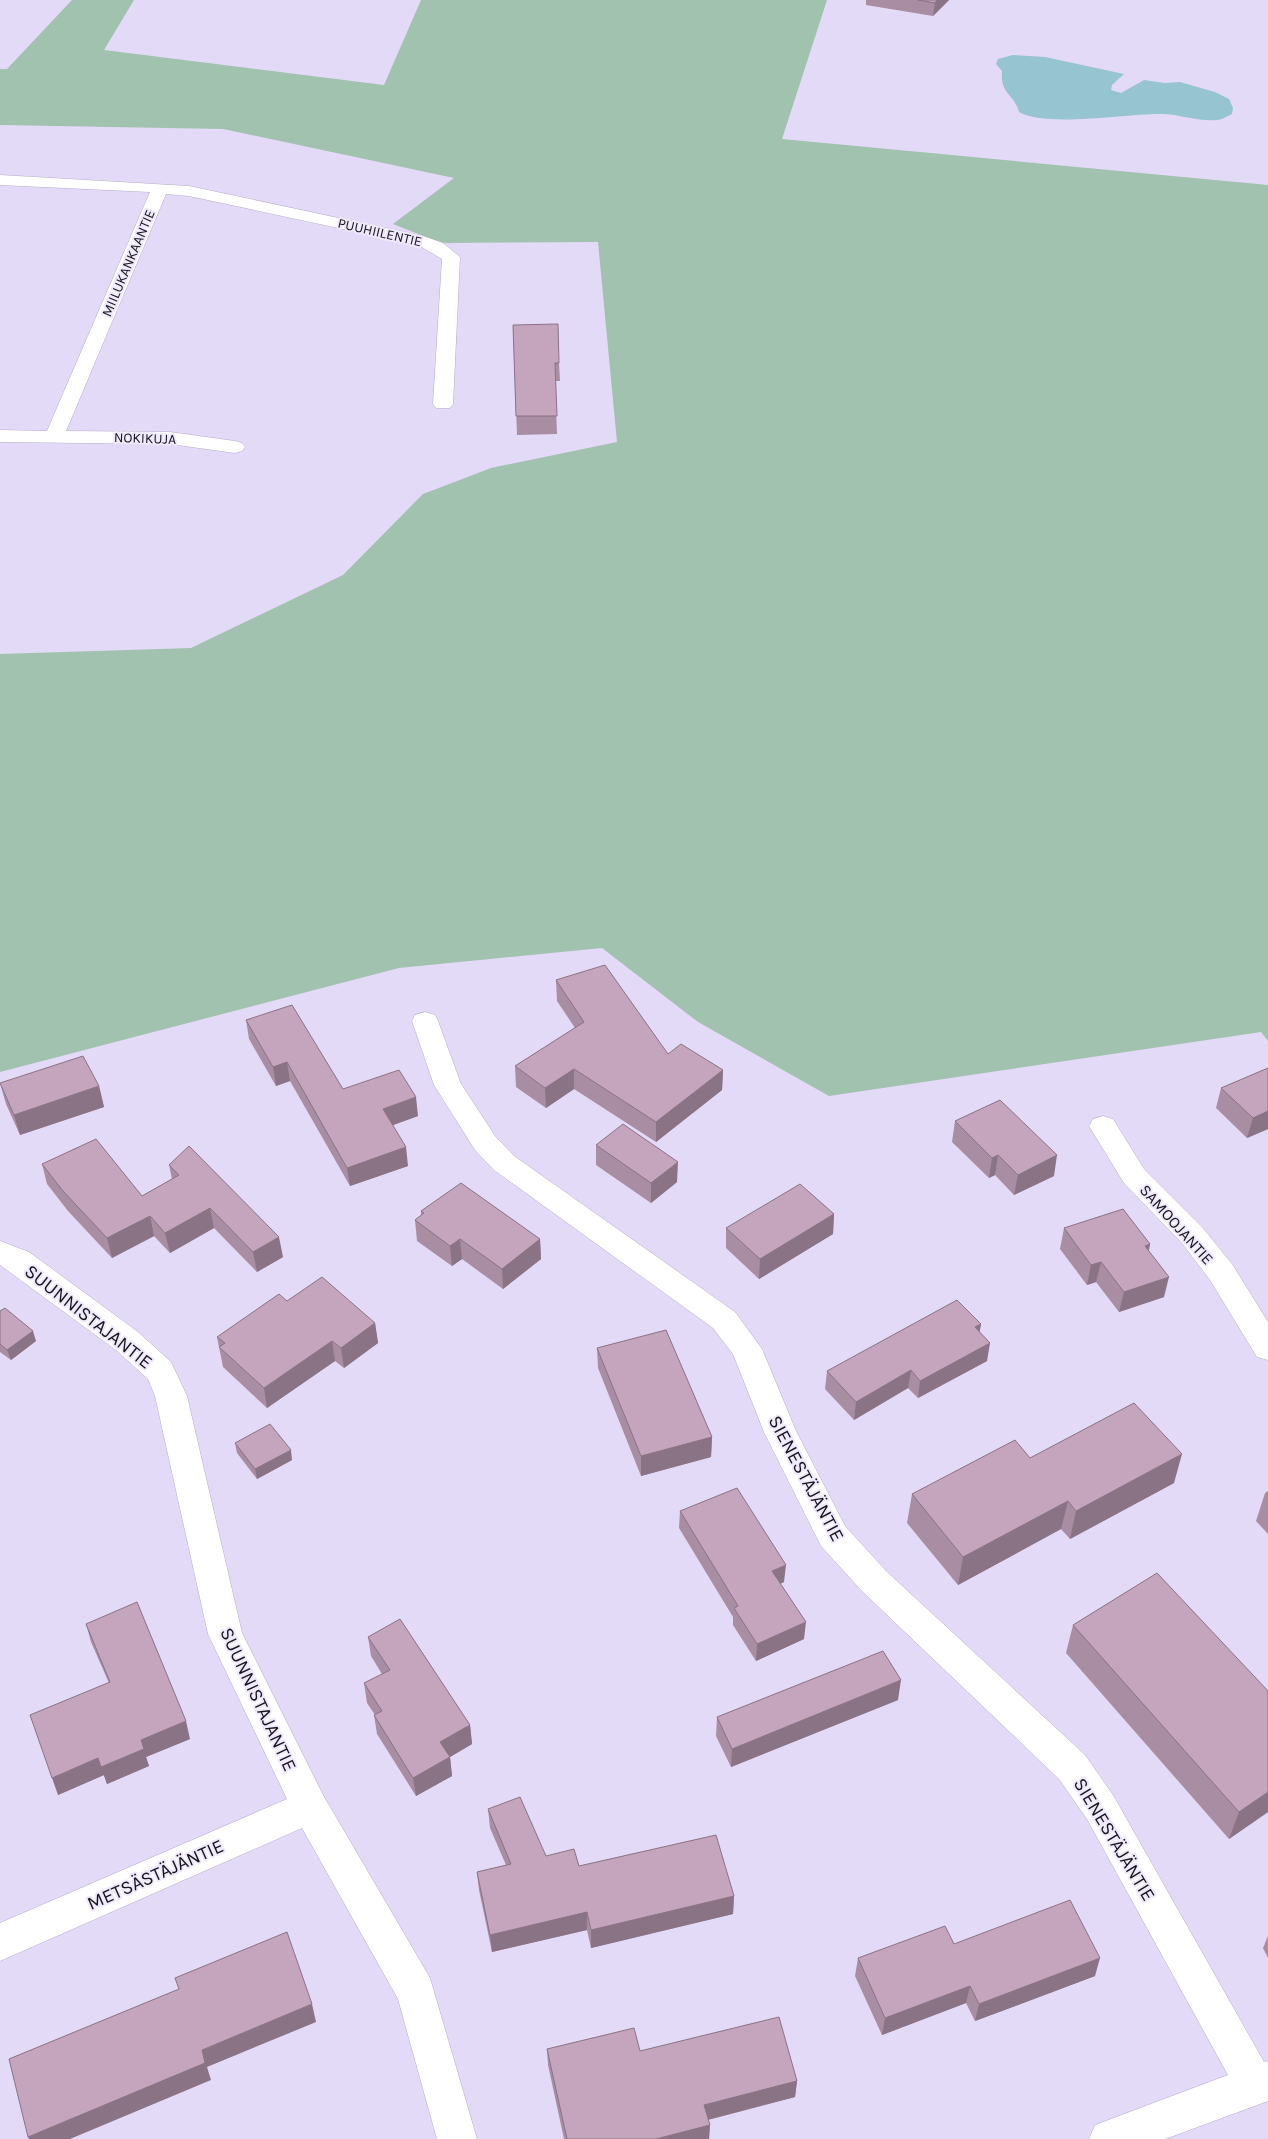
<svg xmlns="http://www.w3.org/2000/svg" width="1268" height="2139" viewBox="0 0 1268 2139" font-family="Karla,sans-serif">
  <rect width="100%" height="100%" fill="#e3daf7"/>
  <!-- green -->
  <path fill="#a1c2ae" d="M 72,0 L 134,0 L 104,50 L 384,85 L 421,0 L 827,0 L 782,139 L 1268,185 L 1268,1041 L 1261,1032 L 829,1096 L 698,1022 L 602,948 L 399,968 L 0,1072 L 0,654 L 191,648 L 343,575 L 423,494 L 491,468 L 617,442 L 598,242 L 441,243 L 393,224 L 454,178 L 223,129 L 0,125 L 0,69 L 7,69 Z"/>
  <!-- water -->
  <path fill="#96c4d0" d="M 1013,55 L 1045,57 L 1124,74 L 1112,85 L 1111,90 L 1121,93 L 1144,80 L 1165,83 L 1180,82 L 1215,92 L 1229,99 L 1233,108 L 1232,114 C 1227,116 1223,119 1218,120 C 1201,122 1181,115 1164,114 C 1129,113 1046,128 1019,112 C 1014,93 1000,95 1002,71 L 996,64 L 998,59 Z"/>
  <g fill="none" stroke-linecap="round" stroke-linejoin="round">
    <!-- minor casing -->
    <g stroke="#b6acc9" stroke-width="1">
      <path id="minor" d="M 0,175 L 189,186 L 423,236 L 443,243 L 460,257 L 453,404 L 450,408 L 436,408 L 433,404 L 442,259 L 418,245 L 189,196 L 166,194 L 66,431 L 170,432 L 235,441 L 242,443 L 245,447 L 242,451 L 235,453 L 170,444 L 0,442 L 0,430 L 47,431 L 150,192 L 0,185 Z
        M 425,1012 L 435,1015 L 438,1021 L 461,1084 L 495,1136 L 514,1156 L 735,1312 L 762,1349 L 796,1431 L 845,1526 L 886,1571 L 1085,1755 L 1113,1795 L 1264,2062 L 1268,2061 L 1268,2101 L 1165,2139 L 1089,2139 L 1095,2125 L 1228,2075 L 1087,1819 L 1059,1779 L 862,1591 L 821,1546 L 764,1432 L 733,1354 L 713,1328 L 494,1170 L 475,1150 L 434,1085 L 412,1021 L 415,1015 Z
        M 1103,1116 L 1113,1119 L 1144,1169 L 1202,1227 L 1232,1264 L 1268,1322 L 1268,1360 L 1257,1357 L 1210,1280 L 1182,1243 L 1124,1183 L 1089,1126 L 1093,1119 Z
        M 0,1241 L 29,1252 L 138,1332 L 171,1362 L 187,1396 L 242,1633 L 323,1795 L 430,1978 L 477,2139 L 437,2139 L 398,1999 L 302,1828 L 0,1961 L 0,1923 L 287,1799 L 208,1634 L 155,1396 L 148,1379 L 116,1350 L 0,1265 Z"/>
    </g>
    <!-- minor -->
    <use href="#minor" fill="#fff" fill-rule="evenodd"/>
  </g>
  <!-- wall -->
  <path fill="#a98da3" d="M 866,0 L 949,0 L 933,16 L 866,5 Z
    M 513,325 L 559,363 L 560,381 L 555,381 L 557,434 L 517,435 Z
    M 556,980 L 668,1054 L 723,1070 L 722,1090 L 656,1142 L 574,1089 L 546,1108 L 516,1087 L 515,1066 L 575,1028 L 557,1001 Z
    M 246,1020 L 343,1089 L 418,1116 L 393,1125 L 408,1166 L 350,1186 L 290,1081 L 276,1086 L 249,1039 Z
    M 1268,1068 L 1268,1129 L 1247,1138 L 1216,1108 L 1221,1088 Z
    M 0,1083 L 99,1086 L 104,1107 L 20,1135 L 6,1104 Z
    M 955,1121 L 1054,1176 L 1014,1195 L 995,1175 L 989,1178 L 952,1142 Z
    M 596,1145 L 677,1182 L 651,1203 L 596,1165 Z
    M 42,1164 L 142,1196 L 172,1179 L 169,1165 L 283,1257 L 257,1272 L 214,1228 L 170,1253 L 154,1236 L 112,1258 L 68,1211 L 47,1184 Z
    M 421,1211 L 540,1239 L 541,1259 L 503,1289 L 462,1259 L 452,1266 L 417,1241 L 415,1220 L 421,1215 Z
    M 834,1214 L 833,1234 L 759,1279 L 726,1248 L 726,1228 Z
    M 1064,1228 L 1150,1244 L 1149,1251 L 1164,1297 L 1119,1312 L 1096,1282 L 1087,1285 L 1060,1249 Z
    M 287,1301 L 375,1323 L 378,1343 L 344,1368 L 335,1361 L 267,1408 L 223,1367 L 217,1337 Z
    M 0,1311 L 36,1341 L 11,1360 L 0,1352 Z
    M 981,1324 L 979,1331 L 987,1361 L 918,1398 L 908,1388 L 854,1420 L 825,1389 L 827,1371 Z
    M 597,1348 L 712,1437 L 711,1457 L 641,1476 L 598,1368 Z
    M 235,1443 L 292,1460 L 257,1479 L 237,1453 Z
    M 1030,1458 L 1174,1483 L 1070,1539 L 1061,1529 L 958,1585 L 907,1523 L 912,1494 Z
    M 1268,1491 L 1268,1534 L 1256,1521 L 1265,1493 Z
    M 680,1511 L 784,1582 L 780,1584 L 804,1639 L 756,1661 L 733,1625 L 733,1617 L 679,1528 Z
    M 86,1624 L 190,1739 L 146,1757 L 149,1766 L 107,1784 L 104,1775 L 58,1795 L 109,1683 L 91,1642 Z
    M 1073,1625 L 1268,1812 L 1229,1839 L 1066,1653 Z
    M 368,1637 L 470,1725 L 472,1744 L 450,1757 L 452,1776 L 416,1796 L 377,1734 L 374,1715 L 375,1715 L 367,1703 L 364,1683 L 382,1674 L 371,1656 Z
    M 898,1700 L 731,1767 L 716,1736 L 717,1717 Z
    M 488,1809 L 546,1856 L 579,1866 L 734,1896 L 733,1914 L 591,1948 L 587,1930 L 492,1952 L 479,1890 L 477,1872 L 506,1865 L 490,1828 Z
    M 1268,1936 L 1268,1958 L 1263,1948 Z
    M 954,1944 L 1095,1976 L 975,2021 L 966,2003 L 882,2035 L 855,1976 L 858,1958 Z
    M 547,2049 L 640,2051 L 797,2081 L 795,2097 L 708,2120 L 710,2125 L 709,2139 L 564,2139 L 548,2065 Z"/>
  <!-- shaded-wall -->
  <path fill="#8a7384" d="M 937,0 L 949,0 L 933,16 L 935,3 Z
    M 287,1062 L 290,1081 L 276,1086 L 273,1067 Z
    M 574,1069 L 574,1089 L 546,1108 L 545,1088 Z
    M 723,1070 L 722,1090 L 656,1142 L 656,1122 Z
    M 99,1086 L 104,1107 L 20,1135 L 14,1115 Z
    M 416,1097 L 418,1116 L 385,1128 L 383,1109 Z
    M 1268,1111 L 1268,1129 L 1247,1138 L 1253,1118 Z
    M 406,1147 L 408,1166 L 350,1186 L 347,1168 Z
    M 998,1155 L 995,1175 L 989,1178 L 992,1158 Z
    M 1057,1155 L 1054,1176 L 1014,1195 L 1018,1175 Z
    M 678,1162 L 677,1182 L 651,1203 L 651,1183 Z
    M 210,1208 L 214,1228 L 170,1253 L 165,1233 Z
    M 834,1214 L 833,1234 L 759,1279 L 760,1259 Z
    M 150,1216 L 154,1236 L 112,1258 L 107,1238 Z
    M 279,1237 L 283,1257 L 257,1272 L 253,1252 Z
    M 460,1239 L 462,1259 L 452,1266 L 450,1246 Z
    M 540,1239 L 541,1259 L 503,1289 L 502,1269 Z
    M 1150,1244 L 1145,1264 L 1145,1246 Z
    M 1101,1262 L 1096,1282 L 1087,1285 L 1091,1265 Z
    M 1169,1277 L 1164,1297 L 1119,1312 L 1124,1292 Z
    M 375,1323 L 378,1343 L 344,1368 L 341,1348 Z
    M 981,1324 L 978,1342 L 975,1327 Z
    M 33,1331 L 36,1341 L 11,1360 L 7,1350 Z
    M 332,1341 L 335,1361 L 267,1408 L 264,1388 Z
    M 990,1343 L 987,1361 L 918,1398 L 920,1381 Z
    M 911,1370 L 908,1388 L 854,1420 L 856,1402 Z
    M 712,1437 L 711,1457 L 641,1476 L 641,1456 Z
    M 291,1450 L 292,1460 L 257,1479 L 255,1469 Z
    M 1182,1454 L 1174,1483 L 1070,1539 L 1076,1511 Z
    M 1068,1501 L 1061,1529 L 958,1585 L 963,1557 Z
    M 786,1565 L 784,1582 L 771,1588 L 772,1571 Z
    M 806,1622 L 804,1639 L 756,1661 L 757,1644 Z
    M 901,1680 L 898,1700 L 731,1767 L 732,1749 Z
    M 186,1721 L 190,1739 L 146,1757 L 149,1766 L 107,1784 L 101,1767 L 141,1740 Z
    M 470,1725 L 472,1744 L 450,1757 L 452,1776 L 416,1796 L 413,1778 L 440,1742 Z
    M 98,1758 L 104,1775 L 58,1795 L 52,1778 Z
    M 1268,1792 L 1268,1812 L 1229,1839 L 1239,1812 Z
    M 734,1896 L 733,1914 L 591,1948 L 591,1930 Z
    M 587,1912 L 587,1930 L 492,1952 L 490,1935 Z
    M 1100,1958 L 1095,1976 L 975,2021 L 979,2004 Z
    M 970,1986 L 966,2003 L 882,2035 L 885,2018 Z
    M 312,2004 L 316,2022 L 207,2067 L 211,2080 L 70,2139 L 29,2139 L 28,2137 L 202,2050 Z
    M 797,2081 L 795,2097 L 703,2121 L 704,2105 Z
    M 710,2125 L 709,2139 L 656,2139 Z"/>
  <!-- building -->
  <path fill="#c5a4bd" stroke="#8a7384" d="M 918,0 L 937,0 L 935,3 Z
    M 558,324 L 559,363 L 555,363 L 557,416 L 516,416 L 513,325 Z
    M 605,965 L 668,1054 L 681,1044 L 723,1070 L 656,1122 L 574,1069 L 545,1088 L 515,1066 L 584,1022 L 556,980 Z
    M 292,1005 L 343,1089 L 399,1070 L 416,1097 L 383,1109 L 406,1147 L 347,1168 L 287,1062 L 273,1067 L 246,1020 Z
    M 83,1056 L 99,1086 L 14,1115 L 0,1083 Z
    M 1268,1068 L 1268,1111 L 1253,1118 L 1221,1088 Z
    M 1000,1100 L 1057,1155 L 1018,1175 L 998,1155 L 992,1158 L 955,1121 Z
    M 623,1124 L 678,1162 L 651,1183 L 596,1145 Z
    M 96,1139 L 142,1196 L 179,1175 L 169,1165 L 189,1146 L 279,1237 L 253,1252 L 210,1208 L 165,1233 L 150,1216 L 107,1238 L 63,1191 L 42,1164 Z
    M 461,1183 L 540,1239 L 502,1269 L 460,1239 L 450,1246 L 415,1220 L 424,1213 L 421,1211 Z
    M 800,1184 L 834,1214 L 760,1259 L 726,1228 Z
    M 1123,1209 L 1150,1244 L 1145,1246 L 1169,1277 L 1124,1292 L 1101,1262 L 1091,1265 L 1064,1228 Z
    M 322,1277 L 375,1323 L 341,1348 L 332,1341 L 264,1388 L 219,1347 L 225,1343 L 217,1337 L 279,1294 L 287,1301 Z
    M 957,1300 L 981,1324 L 975,1327 L 990,1343 L 920,1381 L 911,1370 L 856,1402 L 827,1371 Z
    M 5,1308 L 33,1331 L 7,1350 L 0,1344 L 0,1311 Z
    M 666,1330 L 712,1437 L 641,1456 L 597,1348 Z
    M 1134,1403 L 1182,1454 L 1076,1511 L 1068,1501 L 963,1557 L 912,1494 L 1015,1440 L 1030,1458 Z
    M 270,1424 L 291,1450 L 255,1469 L 235,1443 Z
    M 737,1488 L 786,1565 L 772,1571 L 806,1622 L 757,1644 L 734,1608 L 738,1606 L 680,1511 Z
    M 1157,1573 L 1268,1691 L 1268,1792 L 1239,1812 L 1073,1625 Z
    M 137,1602 L 186,1721 L 141,1740 L 144,1749 L 101,1767 L 98,1758 L 52,1778 L 30,1715 L 110,1682 L 86,1624 Z
    M 400,1619 L 470,1725 L 440,1742 L 450,1757 L 413,1778 L 374,1715 L 382,1711 L 364,1683 L 390,1670 L 368,1637 Z
    M 883,1651 L 901,1680 L 732,1749 L 717,1717 Z
    M 520,1797 L 546,1856 L 574,1849 L 579,1866 L 716,1835 L 734,1896 L 591,1930 L 587,1912 L 490,1935 L 477,1872 L 511,1864 L 488,1809 Z
    M 1070,1900 L 1100,1958 L 979,2004 L 970,1986 L 885,2018 L 858,1958 L 945,1926 L 954,1944 Z
    M 287,1932 L 312,2004 L 202,2050 L 205,2063 L 28,2137 L 9,2059 L 179,1989 L 175,1978 Z
    M 779,2017 L 797,2081 L 704,2105 L 710,2125 L 656,2139 L 567,2139 L 547,2049 L 634,2028 L 640,2051 Z"/>
  <g text-anchor="middle" stroke-width="4" stroke-linejoin="round" paint-order="stroke">
    <!-- far-street labels -->
    <g font-size="14" fill="#17141e" stroke="#efe9fb">
      <text transform="translate(380 232) rotate(13)" y="5">PUUHIILENTIE</text>
      <text transform="translate(128 263) rotate(-67)" y="5">MIILUKANKAANTIE</text>
      <text transform="translate(145 438) rotate(2)" y="5">NOKIKUJA</text>
    </g>
    <!-- street labels -->
    <g font-size="16" fill="#17141e" stroke="#efe9fb">
      <text transform="translate(1177 1224) rotate(48)" y="6">SAMOOJANTIE</text>
    </g>
    <!-- near-street labels -->
    <g font-size="19" fill="#17141e" stroke="#efe9fb">
      <text transform="translate(89 1316) rotate(38)" y="7">SUUNNISTAJANTIE</text>
      <text transform="translate(807 1478) rotate(62)" y="7">SIENESTÄJÄNTIE</text>
      <text transform="translate(259 1699) rotate(65)" y="7">SUUNNISTAJANTIE</text>
      <text transform="translate(1115 1839) rotate(59)" y="7">SIENESTÄJÄNTIE</text>
      <text transform="translate(155 1874) rotate(-24)" y="7">METSÄSTÄJÄNTIE</text>
    </g>
  </g>
</svg>
